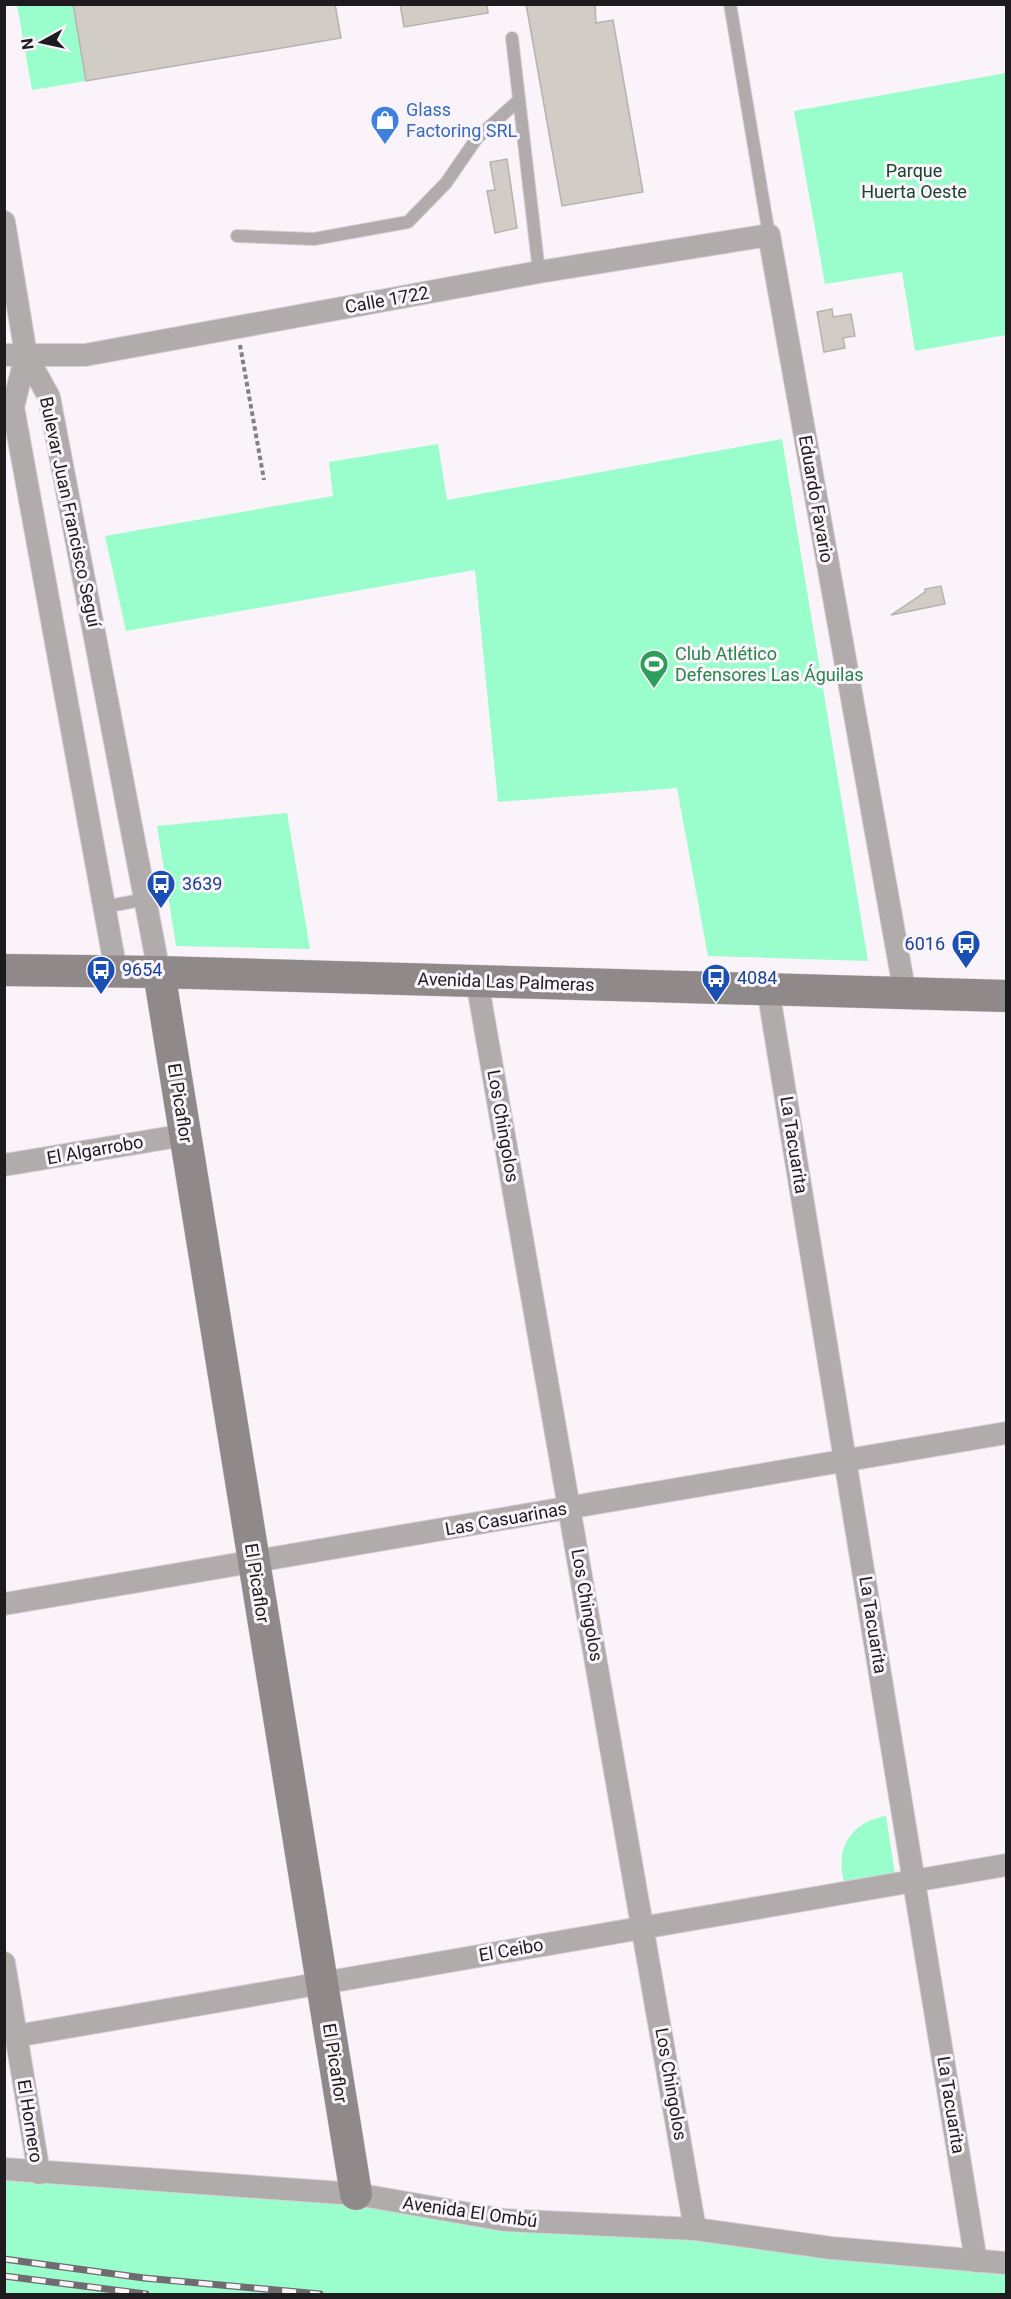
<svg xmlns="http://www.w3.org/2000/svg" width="1011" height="2299" viewBox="0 0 1011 2299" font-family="Roboto,sans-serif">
  <rect width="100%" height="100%" fill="#faf3f9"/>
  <!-- green -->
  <path fill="#9afdcc" d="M 17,5 L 73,5 L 86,81 L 32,90 Z
    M 1006,73 L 1006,335 L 915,351 L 902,272 L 825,284 L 794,111 Z
    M 782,439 L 868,961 L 708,956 L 677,788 L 498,802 L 475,570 L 126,631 L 105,536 L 333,496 L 329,462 L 438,444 L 447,500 Z
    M 287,813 L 310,949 L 176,946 L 157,826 Z
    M 886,1816 L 895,1874 L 844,1882 C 835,1848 851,1822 886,1816 Z
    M 4,2169 L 1006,2263 L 1006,2294 L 5,2294 Z"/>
  <!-- building -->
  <path fill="#d1ccc5" stroke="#b8b2ac" stroke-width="1.5" d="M 73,4 L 335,4 L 341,38 L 86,81 Z
    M 400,4 L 487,4 L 488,13 L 404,27 Z
    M 526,4 L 595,4 L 596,23 L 613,20 L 643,192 L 562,206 Z
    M 507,159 L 517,228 L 495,233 L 487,191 L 495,190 L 490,162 Z
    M 832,309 L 833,317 L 851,314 L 855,336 L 843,338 L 845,348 L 824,352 L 817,312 Z
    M 941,586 L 945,604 L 891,615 L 925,592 L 925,589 Z"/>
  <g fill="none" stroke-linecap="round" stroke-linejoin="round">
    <!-- lane casing -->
    <g stroke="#d7d0d6" stroke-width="14">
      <path id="lane" d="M 730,4 L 769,235
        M 512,38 L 539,272
        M 237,236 L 314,239 L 408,222 L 446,183 L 477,138 L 519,100
        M 104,907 L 146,899"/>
    </g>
    <!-- street casing -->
    <g stroke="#d7d0d6" stroke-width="24">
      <path id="street" d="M 4,222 L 26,355 L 49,397 L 159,972
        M 4,355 L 85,355 L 539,272 L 769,235 L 905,994
        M 26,355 L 13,407 L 116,971
        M 477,981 L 695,2229
        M 768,989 L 976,2261
        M 4,1165 L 185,1135
        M 4,1604 L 1006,1433
        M 4,1963 L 39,2173
        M 16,2036 L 1006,1865
        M 4,2169 L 356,2194 L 504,2220 L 695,2229 L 831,2248 L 1006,2263"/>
    </g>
    <!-- secondary casing -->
    <g stroke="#d7d0d6" stroke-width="33">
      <path id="secondary" d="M 4,970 L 159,972 L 1006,996
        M 159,972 L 356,2194"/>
    </g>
    <!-- path -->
    <path stroke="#847f83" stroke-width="4" stroke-dasharray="4.5 3" stroke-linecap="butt" d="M 240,345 L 264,480"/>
    <!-- lane -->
    <use href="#lane" stroke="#b0acac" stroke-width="12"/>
    <!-- street -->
    <use href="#street" stroke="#b0acac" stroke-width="22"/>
    <!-- secondary -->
    <use href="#secondary" stroke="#8f8989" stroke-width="32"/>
    <!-- rail casing -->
    <g stroke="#6f6b6f" stroke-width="7">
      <path id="rail" d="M 4,2259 L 144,2278 L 320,2294
        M 4,2276 L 146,2294"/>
    </g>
    <!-- rail -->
    <use href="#rail" stroke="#faf3f9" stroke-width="4.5" stroke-dasharray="14" stroke-linecap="butt"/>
  </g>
  <!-- icons -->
  <defs>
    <g id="shop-pin" transform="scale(1.5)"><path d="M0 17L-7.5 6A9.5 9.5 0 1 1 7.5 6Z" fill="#3f7fe0" stroke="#faf3f9"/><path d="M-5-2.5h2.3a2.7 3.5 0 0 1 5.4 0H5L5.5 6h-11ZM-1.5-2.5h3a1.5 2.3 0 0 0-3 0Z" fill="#fff"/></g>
    <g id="stadium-pin" transform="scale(1.5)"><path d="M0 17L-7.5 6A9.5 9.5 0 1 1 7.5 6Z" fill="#2e9e5b" stroke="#faf3f9"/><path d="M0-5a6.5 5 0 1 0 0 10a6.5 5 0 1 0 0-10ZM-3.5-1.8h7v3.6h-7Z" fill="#fff"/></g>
    <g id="bus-pin" transform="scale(1.5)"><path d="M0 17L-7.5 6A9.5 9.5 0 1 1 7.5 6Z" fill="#1a4fb4" stroke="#faf3f9"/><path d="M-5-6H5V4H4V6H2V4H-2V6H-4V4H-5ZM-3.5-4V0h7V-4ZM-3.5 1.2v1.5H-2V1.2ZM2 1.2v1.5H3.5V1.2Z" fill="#fff"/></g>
  </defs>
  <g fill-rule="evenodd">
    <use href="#shop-pin" x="385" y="120"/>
    <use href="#stadium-pin" x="654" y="664"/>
    <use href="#bus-pin" x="161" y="884"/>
    <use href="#bus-pin" x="966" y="944"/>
    <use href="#bus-pin" x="101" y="970"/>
    <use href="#bus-pin" x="716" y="978"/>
  </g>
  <g text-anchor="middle" stroke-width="6" stroke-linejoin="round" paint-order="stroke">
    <!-- shop labels -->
    <g font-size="18" fill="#366cbe" stroke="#faf3f9" text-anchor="start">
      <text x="406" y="116">Glass<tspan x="406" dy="21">Factoring SRL</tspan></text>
    </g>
    <!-- park labels -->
    <g font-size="18" fill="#174530" stroke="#faf3f9">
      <text x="914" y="177">Parque<tspan x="914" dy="21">Huerta Oeste</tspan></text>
    </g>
    <!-- street labels -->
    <g font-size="18" fill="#1e1b1e" stroke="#faf3f9">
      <text transform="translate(387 300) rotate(-10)" y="6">Calle 1722</text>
      <text transform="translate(816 499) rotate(80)" y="6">Eduardo Favario</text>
      <text transform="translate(70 512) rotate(78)" y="6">Bulevar Juan Francisco Seguí</text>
      <text transform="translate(506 982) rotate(2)" y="6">Avenida Las Palmeras</text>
      <text transform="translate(180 1103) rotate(81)" y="6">El Picaflor</text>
      <text transform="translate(503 1126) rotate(80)" y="6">Los Chingolos</text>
      <text transform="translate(794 1145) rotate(81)" y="6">La Tacuarita</text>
      <text transform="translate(95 1150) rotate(-10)" y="6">El Algarrobo</text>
      <text transform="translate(506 1519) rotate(-10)" y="6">Las Casuarinas</text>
      <text transform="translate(257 1583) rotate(81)" y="6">El Picaflor</text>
      <text transform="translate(587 1605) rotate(80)" y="6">Los Chingolos</text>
      <text transform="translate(873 1625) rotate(81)" y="6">La Tacuarita</text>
      <text transform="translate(511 1950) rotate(-10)" y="6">El Ceibo</text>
      <text transform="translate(335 2063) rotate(81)" y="6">El Picaflor</text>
      <text transform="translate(671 2084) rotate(80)" y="6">Los Chingolos</text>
      <text transform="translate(951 2105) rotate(81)" y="6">La Tacuarita</text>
      <text transform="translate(30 2121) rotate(81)" y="6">El Hornero</text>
      <text transform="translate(470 2212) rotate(8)" y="6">Avenida El Ombú</text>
    </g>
    <!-- leisure labels -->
    <g font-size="18" fill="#27864d" stroke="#faf3f9" text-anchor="start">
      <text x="675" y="660">Club Atlético<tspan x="675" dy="21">Defensores Las Águilas</tspan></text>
    </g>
    <!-- transit labels -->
    <g font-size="18" fill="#164399" stroke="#faf3f9" text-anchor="start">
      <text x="182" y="890">3639</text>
      <text x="945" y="950" text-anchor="end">6016</text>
      <text x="122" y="976">9654</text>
      <text x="737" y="984">4084</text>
    </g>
  </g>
  <!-- border -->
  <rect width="1011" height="2299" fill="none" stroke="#1e1b1e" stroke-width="12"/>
  <!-- north arrow -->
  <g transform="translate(42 42) rotate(262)" stroke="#faf3f9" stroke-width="4.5" paint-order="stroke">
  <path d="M0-4.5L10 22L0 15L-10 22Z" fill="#1e1b1e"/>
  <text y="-9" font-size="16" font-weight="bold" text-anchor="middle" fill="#1e1b1e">N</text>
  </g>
</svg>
